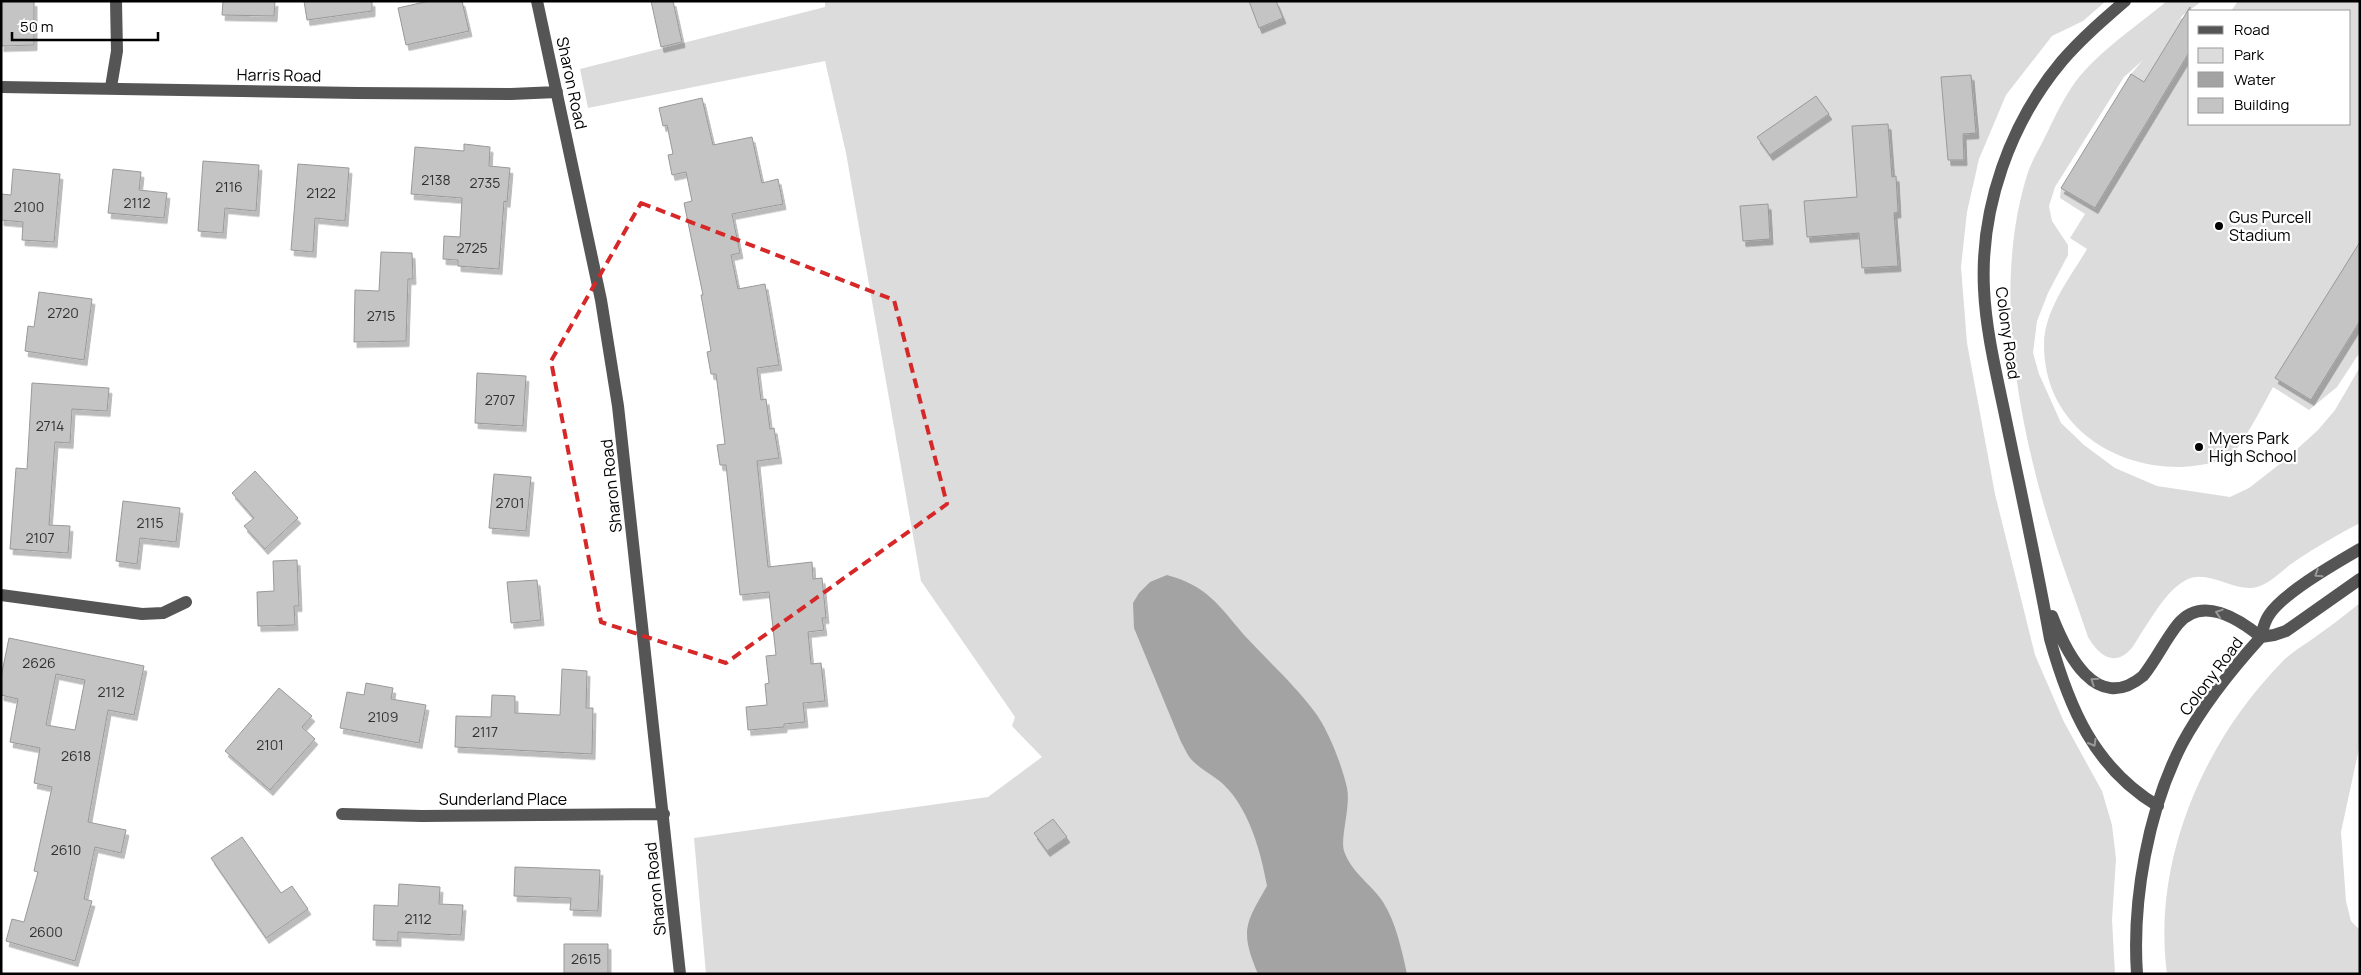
<svg xmlns="http://www.w3.org/2000/svg" width="2361" height="975" viewBox="0 0 2361 975" font-family="Manrope,sans-serif">
  <defs>
    <filter id="shadow"><feDropShadow dx="3" dy="5.5" stdDeviation="0" flood-color="#0004"/></filter>
  </defs>
  <rect width="100%" height="100%" fill="#fff"/>
  <!-- green -->
  <path fill="#dcdcdc" d="M 825,1 L 2106,1 L 2083,21 L 2052,36 L 2006,95 L 1979,159 L 1967,212 L 1961,267 L 1967,343 L 1995,494 L 2035,655 L 2064,722 L 2102,791 L 2112,825 L 2116,859 L 2112,920 L 2115,974 L 706,974 L 694,838 L 988,797 L 1042,757 L 1012,726 L 1015,717 L 921,581 L 846,153 L 825,61 L 588,108 L 580,69 L 825,7 Z
    M 2167,1 L 2202,1 L 2183,15 L 2172,28 L 2181,18 L 2190,23 L 2190,124 L 2350,124 L 2350,11 L 2231,11 L 2238,1 L 2360,1 L 2360,352 L 2337,387 L 2309,410 L 2273,387 C 2265,402 2242,446 2231,455 C 2220,463 2192,467 2179,467 C 2108,467 2044,421 2044,345 C 2044,310 2070,278 2087,249 L 2070,238 L 2085,214 L 2060,198 L 2061,188 L 2131,74 L 2143,60 L 2124,77 L 2055,187 L 2049,206 L 2052,221 L 2068,245 L 2068,255 L 2048,293 L 2037,321 L 2033,353 L 2039,374 L 2061,423 L 2084,445 L 2115,468 L 2157,486 L 2230,497 L 2249,488 L 2285,460 L 2318,430 L 2335,410 L 2360,367 L 2360,523 C 2337,535 2316,547 2294,562 C 2282,570 2271,583 2257,587 C 2234,593 2208,568 2186,580 C 2166,591 2153,616 2140,635 C 2136,642 2131,651 2124,655 C 2108,665 2095,649 2088,637 C 2076,601 2062,565 2051,529 C 2017,418 1992,285 2028,172 C 2033,158 2042,144 2048,131 C 2056,114 2065,96 2076,81 C 2100,50 2137,26 2167,1 Z
    M 2360,603 L 2360,744 L 2341,832 L 2346,901 L 2351,921 L 2360,930 L 2360,974 L 2167,974 C 2152,861 2203,743 2281,663 C 2289,654 2301,647 2311,640 C 2328,628 2344,616 2360,603 Z"/>
  <!-- water -->
  <path fill="#a3a3a3" d="M 1167,575 C 1208,586 1219,606 1245,636 C 1268,661 1294,684 1314,711 C 1328,729 1342,765 1347,788 C 1351,806 1340,838 1344,851 C 1351,872 1372,885 1383,902 C 1396,922 1402,951 1407,974 L 1258,974 C 1240,931 1245,924 1267,886 C 1261,852 1249,809 1224,785 C 1214,775 1199,769 1190,758 C 1187,754 1184,747 1181,742 L 1134,628 L 1133,603 L 1139,593 L 1150,582 Z"/>
  <!-- building -->
  <path fill="#c4c4c4" stroke="#999" fill-rule="evenodd" filter="url(#shadow)" d="M 1,1 L 34,1 L 34,45 L 1,46 Z
    M 223,1 L 275,1 L 274,16 L 222,15 Z
    M 304,1 L 372,1 L 372,11 L 307,20 Z
    M 429,1 L 462,1 L 469,31 L 406,45 L 398,8 Z
    M 651,1 L 673,1 L 682,42 L 661,47 Z
    M 1249,1 L 1276,1 L 1283,18 L 1259,28 Z
    M 2190,7 L 2190,51 L 2095,208 L 2061,188 L 2131,74 L 2144,82 Z
    M 1971,75 L 1976,133 L 1963,134 L 1964,160 L 1948,160 L 1941,77 Z
    M 1816,96 L 1829,114 L 1770,155 L 1757,137 Z
    M 702,98 L 713,145 L 752,137 L 762,183 L 778,179 L 783,204 L 732,214 L 740,253 L 731,255 L 738,289 L 765,284 L 779,365 L 757,368 L 761,400 L 766,399 L 770,429 L 774,428 L 779,458 L 757,461 L 768,567 L 812,562 L 813,579 L 822,578 L 826,618 L 822,618 L 824,630 L 808,632 L 811,664 L 821,663 L 825,701 L 803,703 L 805,722 L 784,724 L 784,727 L 748,730 L 746,707 L 767,705 L 765,684 L 769,683 L 766,656 L 776,655 L 769,592 L 740,595 L 726,465 L 720,465 L 717,445 L 725,444 L 716,374 L 711,374 L 707,352 L 711,351 L 701,295 L 703,295 L 684,203 L 692,201 L 686,172 L 672,175 L 668,155 L 673,154 L 667,125 L 663,126 L 659,108 Z
    M 1888,124 L 1892,177 L 1896,176 L 1898,212 L 1894,213 L 1898,266 L 1862,268 L 1859,233 L 1807,237 L 1804,201 L 1857,197 L 1852,126 Z
    M 464,144 L 490,147 L 489,166 L 510,168 L 507,202 L 504,201 L 499,269 L 458,266 L 458,260 L 443,259 L 444,236 L 460,237 L 462,198 L 411,194 L 415,147 L 464,151 Z
    M 203,161 L 259,165 L 256,211 L 225,208 L 223,233 L 198,231 Z
    M 298,164 L 349,168 L 345,221 L 315,218 L 313,252 L 291,250 Z
    M 13,169 L 60,174 L 54,242 L 22,240 L 23,222 L 1,220 L 1,194 L 11,195 Z
    M 113,169 L 141,172 L 139,190 L 167,193 L 164,218 L 108,213 Z
    M 1768,204 L 1770,239 L 1743,241 L 1740,206 Z
    M 2360,242 L 2360,321 L 2311,400 L 2275,378 Z
    M 381,252 L 412,253 L 413,279 L 408,279 L 406,341 L 354,342 L 355,290 L 379,291 Z
    M 39,292 L 92,299 L 84,360 L 25,351 L 28,326 L 34,327 Z
    M 477,373 L 526,376 L 523,426 L 475,423 Z
    M 32,383 L 109,388 L 107,411 L 72,409 L 70,443 L 55,442 L 49,525 L 70,526 L 68,553 L 10,549 L 16,468 L 27,469 Z
    M 255,471 L 298,518 L 265,549 L 244,526 L 254,518 L 232,493 Z
    M 494,474 L 531,477 L 526,531 L 489,528 Z
    M 123,501 L 180,508 L 176,542 L 140,538 L 137,564 L 116,561 Z
    M 297,560 L 299,606 L 294,606 L 295,625 L 258,626 L 257,592 L 274,591 L 273,561 Z
    M 537,580 L 541,620 L 511,623 L 507,582 Z
    M 9,638 L 144,666 L 134,715 L 108,710 L 88,822 L 126,830 L 121,853 L 95,847 L 84,899 L 92,901 L 75,961 L 6,941 L 12,919 L 24,922 L 38,872 L 34,871 L 52,787 L 34,783 L 40,748 L 10,742 L 18,699 L 1,695 L 1,677 ZM 56,674 L 85,680 L 75,730 L 46,725 Z
    M 562,669 L 587,671 L 586,708 L 593,708 L 592,754 L 455,747 L 456,716 L 491,717 L 492,695 L 515,696 L 515,713 L 560,715 Z
    M 366,683 L 393,688 L 391,699 L 426,705 L 419,743 L 340,728 L 347,692 L 364,695 Z
    M 279,688 L 312,716 L 302,727 L 315,739 L 270,790 L 225,751 Z
    M 1053,819 L 1067,837 L 1047,851 L 1034,833 Z
    M 242,837 L 281,893 L 292,886 L 308,909 L 266,938 L 211,858 Z
    M 515,867 L 600,870 L 598,911 L 570,910 L 571,898 L 514,896 Z
    M 399,884 L 440,887 L 439,904 L 463,905 L 461,935 L 398,932 L 398,941 L 373,940 L 374,905 L 398,906 Z
    M 564,944 L 608,944 L 608,974 L 564,974 Z"/>
  <g fill="none" stroke-linecap="round" stroke-linejoin="round">
    <!-- minor -->
    <path stroke="#555" stroke-width="12" d="M 537,1 L 601,300 L 618,406 L 680,974
      M 2125,1 C 2103,20 2081,39 2062,61 C 2010,123 1980,208 1984,289 C 1986,333 1997,376 2006,420 C 2021,493 2037,565 2050,639 C 2069,707 2094,768 2158,806
      M 1,87 L 357,93 L 511,94 L 557,92
      M 111,87 L 117,51 L 116,1
      M 2360,549 C 2336,563 2283,593 2269,615 C 2264,622 2263,629 2261,637 L 2274,635 L 2286,631 L 2360,579
      M 1,595 L 142,614 L 163,613 L 186,602
      M 2052,616 C 2066,652 2096,715 2143,676 C 2156,660 2165,640 2178,624 C 2202,595 2239,619 2261,637 C 2231,670 2203,705 2182,744 C 2148,810 2132,900 2137,974
      M 342,814 L 422,816 L 664,814"/>
  </g>
  <!-- one-way arrows -->
  <defs><path id="oneway-chevron" d="M-2-3.5L2.5 0L-2 3.5" fill="none" stroke-width="1.6" stroke-linecap="round" stroke-linejoin="round" transform="scale(1.25)"/></defs>
  <g stroke="#999">
    <use href="#oneway-chevron" transform="translate(2318 574) rotate(147)"/>
    <use href="#oneway-chevron" transform="translate(2219 613) rotate(-162)"/>
    <use href="#oneway-chevron" transform="translate(2094 681) rotate(-147)"/>
    <use href="#oneway-chevron" transform="translate(2093 743) rotate(60)"/>
  </g>
  <!-- marked area -->
  <path fill="none" stroke="#d62828" stroke-width="4" stroke-dasharray="10 6" stroke-linejoin="round" d="M 641,203 L 894,300 L 947,504 L 726,663 L 601,622 L 551,361 Z"/>
  <!-- markers -->
  <g fill="#000" stroke="#fff" stroke-width="2">
    <circle cx="2219" cy="226" r="5"/>
    <circle cx="2199" cy="447" r="5"/>
  </g>
  <g text-anchor="middle" stroke-width="4.5" stroke-linejoin="round" paint-order="stroke">
    <!-- number labels -->
    <g font-size="14" fill="#313131">
      <text x="436" y="185">2138</text>
      <text x="485" y="188">2735</text>
      <text x="229" y="192">2116</text>
      <text x="321" y="198">2122</text>
      <text x="137" y="208">2112</text>
      <text x="29" y="212">2100</text>
      <text x="472" y="253">2725</text>
      <text x="63" y="318">2720</text>
      <text x="381" y="321">2715</text>
      <text x="500" y="405">2707</text>
      <text x="50" y="431">2714</text>
      <text x="510" y="508">2701</text>
      <text x="150" y="528">2115</text>
      <text x="40" y="543">2107</text>
      <text x="39" y="668">2626</text>
      <text x="111" y="697">2112</text>
      <text x="383" y="722">2109</text>
      <text x="485" y="737">2117</text>
      <text x="270" y="750">2101</text>
      <text x="76" y="761">2618</text>
      <text x="66" y="855">2610</text>
      <text x="418" y="924">2112</text>
      <text x="46" y="937">2600</text>
      <text x="586" y="964">2615</text>
    </g>
    <!-- street labels -->
    <g font-size="16" fill="#000" stroke="#fff">
      <text transform="translate(279 75) rotate(1)" y="6">Harris Road</text>
      <text transform="translate(572 83) rotate(78)" y="6">Sharon Road</text>
      <text transform="translate(2008 333) rotate(82)" y="6">Colony Road</text>
      <text transform="translate(611 486) rotate(-96)" y="6">Sharon Road</text>
      <text transform="translate(2211 676) rotate(-53)" y="6">Colony Road</text>
      <text x="503" y="805">Sunderland Place</text>
      <text transform="translate(655 889) rotate(-96)" y="6">Sharon Road</text>
    </g>
    <!-- poi labels -->
    <g font-size="16" fill="#000" stroke="#fff" text-anchor="start">
      <text x="2229" y="223">Gus Purcell<tspan x="2229" dy="18">Stadium</tspan></text>
      <text x="2209" y="444">Myers Park<tspan x="2209" dy="18">High School</tspan></text>
    </g>
  </g>
  <!-- border -->
  <rect width="2361" height="975" fill="none" stroke="#000000" stroke-width="5"/>
  <!-- legend -->
  <rect x="2188" y="10" width="162" height="115" fill="#ffffff" stroke="#999999"/>
  <rect x="2198" y="26" width="25" height="8" fill="#555555" stroke="#999999"/>
  <text x="2234" y="35" font-size="15" fill="#000000">Road</text>
  <rect x="2198" y="48" width="25" height="15" fill="#dcdcdc" stroke="#999999"/>
  <text x="2234" y="60" font-size="15" fill="#000000">Park</text>
  <rect x="2198" y="72" width="25" height="15" fill="#a3a3a3" stroke="#999999"/>
  <text x="2234" y="85" font-size="15" fill="#000000">Water</text>
  <rect x="2198" y="98" width="25" height="15" fill="#c4c4c4" stroke="#999999"/>
  <text x="2234" y="110" font-size="15" fill="#000000">Building</text>
  <!-- scale -->
  <path d="M12 32v8h146v-8" fill="none" stroke="#000000" stroke-width="2.5"/>
  <text x="20" y="32" font-size="15" fill="#000000" stroke="#ffffff" stroke-width="4" paint-order="stroke">50 m</text>
</svg>
